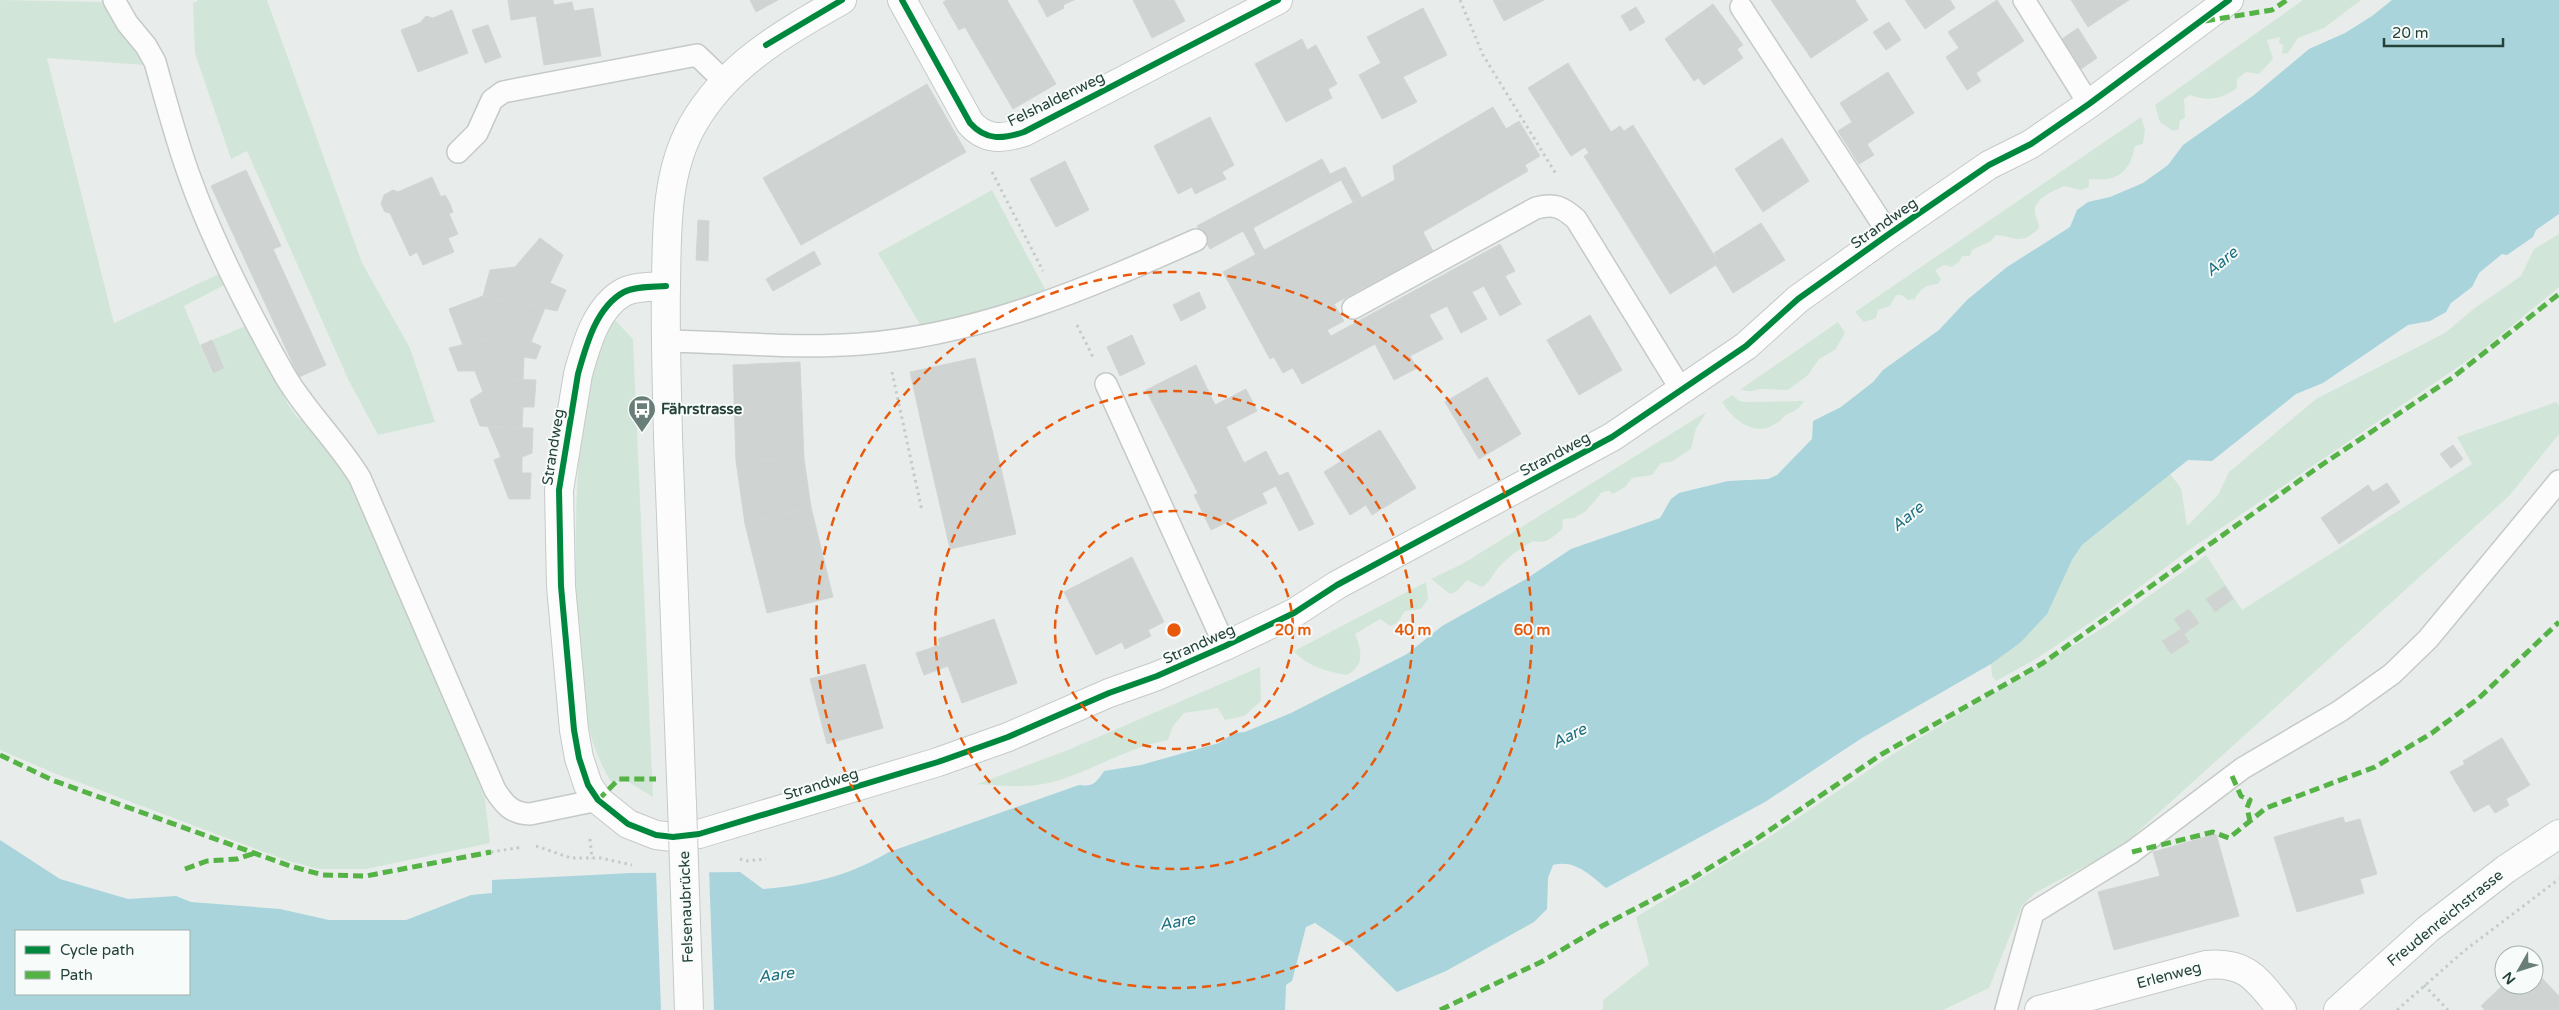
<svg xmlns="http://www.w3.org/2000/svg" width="2559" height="1010" viewBox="0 0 2559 1010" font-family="'Varela Round',sans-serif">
  <rect width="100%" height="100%" fill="#e8edeb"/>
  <!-- green -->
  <path fill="#d1e6d8" d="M 0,0 L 107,2 L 112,21 L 129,38 L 145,65 L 47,58 L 114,323 L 221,273 L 226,284 L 184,306 L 212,373 L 225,368 L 212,340 L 246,326 L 289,406 L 297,417 L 318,432 L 352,485 L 458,723 L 485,800 L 490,843 L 366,869 L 319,869 L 288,861 L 54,773 L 0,750 Z
    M 199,0 L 267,0 L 362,263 L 410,348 L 435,422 L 378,435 L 348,379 L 247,151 L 231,159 L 195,53 L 193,3 Z
    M 2303,0 L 2361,0 L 2324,28 L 2298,38 L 2288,53 L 2282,54 L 2283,45 L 2279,43 L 2280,37 L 2267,40 L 2273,59 L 2259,74 L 2246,72 L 2237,79 L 2237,88 C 2221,99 2209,102 2190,95 L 2184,99 L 2185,118 L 2180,120 L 2179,129 L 2173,131 L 2160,122 L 2155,105 Z
    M 2141,117 L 2145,130 L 2143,144 L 2135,146 C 2130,173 2117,182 2089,179 L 2089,187 L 2081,190 L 2064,186 C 2055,190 2033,199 2035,212 C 2035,217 2039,222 2039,228 C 2021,246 2017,237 1996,235 L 1991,241 L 1972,250 L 1970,256 L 1962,256 L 1959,262 L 1952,267 L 1944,265 L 1935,270 L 1941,279 L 1938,284 C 1928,284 1919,289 1915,299 L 1908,300 L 1902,295 L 1896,295 L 1890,306 L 1878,310 L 1876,318 L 1864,322 L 1855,312 Z
    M 992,190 L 1046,291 L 1035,296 L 922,328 L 878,253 Z
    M 2559,234 L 2559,287 L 2480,352 L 2189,550 L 2109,610 L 2036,659 L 1996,681 L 1992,676 L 1991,664 L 2020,643 L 2082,545 L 2170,474 L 2181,488 L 2187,526 L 2218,495 L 2229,472 L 2316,399 L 2445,333 L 2476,307 L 2521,276 L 2534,249 Z
    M 615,320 L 633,339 L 653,797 L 627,781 L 611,782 C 598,760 590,737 585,711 C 572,641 565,369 615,320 Z
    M 1838,322 L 1845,333 L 1835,350 L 1819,359 L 1808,375 L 1788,390 C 1780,390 1771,389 1763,389 C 1754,389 1751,394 1741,389 Z
    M 1732,395 L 1739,401 L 1746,402 L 1804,401 C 1799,409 1795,411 1786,415 C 1783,417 1781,421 1777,423 C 1755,438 1734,421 1722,402 Z
    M 2556,402 L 2559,406 L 2559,434 L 2509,496 L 2121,847 L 2035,893 L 2022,906 L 1989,988 L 1943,1010 L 1603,1010 L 1603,1000 L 1649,964 L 1636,917 L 1763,841 L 1893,754 L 2111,623 L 2206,555 L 2242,610 L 2472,464 L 2457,437 Z
    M 1706,412 L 1696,429 L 1691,449 L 1671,462 L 1661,463 L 1652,475 L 1632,478 L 1625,487 L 1613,494 L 1609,491 L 1602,492 L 1586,511 L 1574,518 L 1563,519 L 1562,529 C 1553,537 1545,545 1533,541 C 1521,548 1509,556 1500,566 C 1493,573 1491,582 1482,587 L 1467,580 L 1457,591 L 1450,594 L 1431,579 L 1464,563 Z
    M 1426,582 L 1428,599 L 1421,609 L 1405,611 L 1397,623 L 1390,626 L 1380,619 L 1355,634 C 1362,651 1365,665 1347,675 C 1328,672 1306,666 1294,651 Z
    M 1260,667 L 1261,701 L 1244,716 L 1225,720 L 1218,708 L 1184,713 L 1173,726 L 1168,740 C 1130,747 1097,768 1060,780 C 1032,789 1005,786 977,784 L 1068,750 Z"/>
  <!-- water -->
  <path fill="#a9d4db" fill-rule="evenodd" d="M 2392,0 L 2559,0 L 2559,214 L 2536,230 L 2533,237 L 2507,255 L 2502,254 L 2479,273 L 2472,287 L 2451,303 L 2446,312 L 2430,321 L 2408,325 L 2323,383 L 2296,394 L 2212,461 L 2188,460 L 2082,545 L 2072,560 L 2047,614 L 2020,643 L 1991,664 L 1862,738 L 1765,802 L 1606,888 C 1590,875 1575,859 1553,865 L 1548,878 L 1547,909 L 1534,922 L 1446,971 L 1397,992 L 1352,948 L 1315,923 L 1306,927 L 1292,981 L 1286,985 L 1285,1010 L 0,1010 L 0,840 L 60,879 L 128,899 L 176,896 L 191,902 L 280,909 L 329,920 L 406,920 L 471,895 L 492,893 L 492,880 L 631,873 L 740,872 L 763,889 C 810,885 849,876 889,852 L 1079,785 C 1093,787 1096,783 1104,771 L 1141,765 L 1219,743 L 1234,733 L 1245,732 L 1291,713 L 1407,654 L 1442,626 L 1526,579 L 1571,549 L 1660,518 L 1671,499 L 1679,493 L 1728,481 L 1768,479 L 1777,475 L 1812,439 L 1813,421 L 1841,407 L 1873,382 L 1883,370 L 1939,330 L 1967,300 L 2007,267 L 2070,227 L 2077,210 L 2088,202 L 2110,197 L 2143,183 L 2168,165 L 2183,145 L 2254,95 L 2309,49 L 2345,33 L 2372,16 ZM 16,931 L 189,931 L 189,994 L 16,994 Z"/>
  <!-- pier -->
  <path fill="#e8edeb" d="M 709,869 L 714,1010 L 661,1010 L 656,870 Z"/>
  <!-- building -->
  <path fill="#cfd4d2" stroke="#d1d6d4" d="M 508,0 L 553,0 L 554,5 L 572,2 L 574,11 L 593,8 L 601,56 L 544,65 L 536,16 L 511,20 Z
    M 750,0 L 778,0 L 756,12 Z
    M 947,0 L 1007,0 L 1056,84 L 1013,109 L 965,27 L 959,30 L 943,2 Z
    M 1038,0 L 1074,0 L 1063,5 L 1064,8 L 1047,17 Z
    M 1133,0 L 1174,0 L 1185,21 L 1152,38 Z
    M 1493,0 L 1544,0 L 1504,21 Z
    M 1771,0 L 1855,0 L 1868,20 L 1811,58 Z
    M 1905,0 L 1950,0 L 1955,8 L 1925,29 Z
    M 1997,0 L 2024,41 L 1976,73 L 1981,81 L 1967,90 L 1946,57 L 1959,48 L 1948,32 Z
    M 2071,0 L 2129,0 L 2088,27 Z
    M 1713,4 L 1743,45 L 1737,49 L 1743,58 L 1704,85 L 1698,78 L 1694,81 L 1665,39 Z
    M 1636,7 L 1645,22 L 1630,31 L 1621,16 Z
    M 1423,8 L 1447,55 L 1403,77 L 1417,102 L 1382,119 L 1359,75 L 1381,63 L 1367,37 Z
    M 452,10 L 468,53 L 418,72 L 401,30 L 420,23 L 426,16 L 433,18 Z
    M 1889,22 L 1901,40 L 1886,50 L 1873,32 Z
    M 488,25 L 501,57 L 485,63 L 472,30 Z
    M 2078,28 L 2097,58 L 2081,69 L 2062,39 Z
    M 1302,39 L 1307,50 L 1316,45 L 1337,84 L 1328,89 L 1332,98 L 1286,122 L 1255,64 Z
    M 1568,63 L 1611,132 L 1620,126 L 1624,131 L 1633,125 L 1719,263 L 1670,294 L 1584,156 L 1589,153 L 1585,147 L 1571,156 L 1528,88 Z
    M 1888,72 L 1914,113 L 1867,144 L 1874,155 L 1859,164 L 1838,131 L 1852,122 L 1840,103 Z
    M 927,84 L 966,152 L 897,191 L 858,124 Z
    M 1493,107 L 1506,129 L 1519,121 L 1540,156 L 1525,165 L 1528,171 L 1423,232 L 1395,180 L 1393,166 Z
    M 1210,117 L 1234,165 L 1222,172 L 1226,179 L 1195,194 L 1192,187 L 1178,194 L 1154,146 Z
    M 858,124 L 897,191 L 801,245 L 763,178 Z
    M 1782,138 L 1809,181 L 1763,212 L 1735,169 Z
    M 1322,159 L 1330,174 L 1345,167 L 1362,198 L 1353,202 L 1341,180 L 1253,228 L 1264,250 L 1256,255 L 1243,231 L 1210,249 L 1197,226 Z
    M 1065,161 L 1089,210 L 1056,227 L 1030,179 Z
    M 246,170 L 281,246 L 273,249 L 326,365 L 299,377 L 211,186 Z
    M 432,177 L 441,197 L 445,195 L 450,204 L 453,212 L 449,214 L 458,234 L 448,238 L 454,252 L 423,265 L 417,252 L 410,256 L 390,213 L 385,212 L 381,204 L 384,195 L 393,190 L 398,192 Z
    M 1395,180 L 1433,251 L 1334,304 L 1344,321 L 1327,330 L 1336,345 L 1283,373 L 1274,357 L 1270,359 L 1223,272 Z
    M 698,220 L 709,221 L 708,261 L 696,260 Z
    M 1761,223 L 1785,260 L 1733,293 L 1716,265 L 1719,263 L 1714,253 Z
    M 540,238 L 563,255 L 550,283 L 566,290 L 557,311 L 483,296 L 490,270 L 515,267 Z
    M 1500,244 L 1515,271 L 1505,276 L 1521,304 L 1500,316 L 1484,286 L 1472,292 L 1487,319 L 1461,333 L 1447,306 L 1429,315 L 1443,339 L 1410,356 L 1417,368 L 1394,380 L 1375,344 L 1302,384 L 1293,368 L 1336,345 L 1331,336 Z
    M 814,251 L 821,264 L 773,291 L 766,279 Z
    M 1199,292 L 1206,308 L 1181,321 L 1173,305 Z
    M 483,296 L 545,308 L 531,342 L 510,333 L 463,345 L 449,309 Z
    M 1590,315 L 1622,370 L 1579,395 L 1547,340 Z
    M 510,333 L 541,346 L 536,359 L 524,357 L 523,380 L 502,379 L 483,392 L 475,371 L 458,371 L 449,348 Z
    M 1132,335 L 1145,364 L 1120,376 L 1107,347 Z
    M 212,340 L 224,368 L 213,373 L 201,345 Z
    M 975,358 L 996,447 L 930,462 L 910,372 Z
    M 800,362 L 804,459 L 736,461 L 733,365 Z
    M 1196,365 L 1215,405 L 1246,389 L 1257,411 L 1226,427 L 1244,463 L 1266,451 L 1279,476 L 1288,472 L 1314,524 L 1299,531 L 1276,486 L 1262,493 L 1267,503 L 1211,530 L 1194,495 L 1198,493 L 1146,390 Z
    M 1487,377 L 1521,434 L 1479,459 L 1445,402 Z
    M 502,379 L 536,380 L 534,407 L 523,407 L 522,428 L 480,426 L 470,400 Z
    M 488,427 L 533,428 L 532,453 L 522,457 L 522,473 L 531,473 L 530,499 L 509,499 L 494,460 L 501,457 Z
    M 1380,430 L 1416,488 L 1372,515 L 1366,505 L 1350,515 L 1324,472 L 1343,460 L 1339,455 Z
    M 2453,445 L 2463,459 L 2451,468 L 2440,454 Z
    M 996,447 L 1016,534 L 950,549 L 930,462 Z
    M 804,459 L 811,507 L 745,524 L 736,461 Z
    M 2387,483 L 2400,502 L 2339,544 L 2321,518 L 2368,485 L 2373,492 Z
    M 811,507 L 833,597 L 767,613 L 745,524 Z
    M 1132,557 L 1164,622 L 1148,630 L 1151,636 L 1125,649 L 1122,642 L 1096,655 L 1064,592 Z
    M 2225,586 L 2233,599 L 2215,612 L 2206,599 Z
    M 2189,609 L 2199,623 L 2184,634 L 2189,642 L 2171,654 L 2162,641 L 2181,629 L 2174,619 Z
    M 994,619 L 1017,683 L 962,703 L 948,666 L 924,675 L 916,653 L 940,645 L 938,639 Z
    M 865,664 L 883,728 L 827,744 L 810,679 Z
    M 2502,738 L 2530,785 L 2506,799 L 2509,805 L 2495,813 L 2489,804 L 2474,812 L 2450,772 L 2465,764 L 2463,761 Z
    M 2343,817 L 2345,823 L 2360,819 L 2377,874 L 2360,879 L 2364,893 L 2297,912 L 2274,837 Z
    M 2216,834 L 2239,916 L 2114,950 L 2098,892 L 2160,876 L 2153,852 Z
    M 2534,970 L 2559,996 L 2559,1010 L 2485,1010 L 2481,1006 L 2504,984 L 2534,985 Z"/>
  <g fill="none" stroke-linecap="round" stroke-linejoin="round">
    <!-- lane casing -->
    <g stroke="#c5cac8" stroke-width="24">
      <path id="lane" d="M 114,0 L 127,23 L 146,46 L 155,62 C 166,101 176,140 190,178 C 214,245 249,312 284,374 C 305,411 337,440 360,478 L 495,790 C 504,804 512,814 530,814 L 598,800
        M 2024,0 L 2089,104
        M 1741,7 L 1889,234
        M 458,152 L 477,133 L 492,100 L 503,92 L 697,55 L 725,82
        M 1353,308 L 1536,208 C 1555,203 1562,207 1576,219 L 1682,391
        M 664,341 C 730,342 796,349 861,344 C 980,335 1088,288 1196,240
        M 1106,384 L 1225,646
        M 2006,1010 L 2033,913 L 2132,852 L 2243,768 L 2340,711 L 2392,674 L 2428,639 L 2559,481"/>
    </g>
    <!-- street casing -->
    <g stroke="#c5cac8" stroke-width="30">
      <path id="street" d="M 902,0 L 970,123 C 986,141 1003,139 1024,132 L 1278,0
        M 666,286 C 653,287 636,286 624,292 C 596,307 586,346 578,374 L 559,490 L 561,586 L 574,730 L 579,758 L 588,785 L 598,800 L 628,824 L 656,835 L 673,837 L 699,834 L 938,762 L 1008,737 L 1109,693 L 1157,676 L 1225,646 L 1294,613 L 1337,585 L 1612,437 L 1746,346 L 1798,299 L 1889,234 L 1989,165 L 2031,144 L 2089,104 L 2229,0
        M 2039,1010 L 2206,965 C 2248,961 2258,981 2282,1010"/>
    </g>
    <!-- secondary casing -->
    <g stroke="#c3cbc8" stroke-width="30">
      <path id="secondary" d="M 682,805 C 678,682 672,560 668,437 C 667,387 665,337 666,286 C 667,232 665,175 692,126 C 726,65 784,33 842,0
        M 2338,1010 L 2428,929 L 2506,869 L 2559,834"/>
    </g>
    <!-- path -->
    <path stroke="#c3ccca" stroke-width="3" stroke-dasharray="2.5 4" stroke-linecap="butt" d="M 1460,0 L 1483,55 L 1556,174
      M 992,172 L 1043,271
      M 1077,325 L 1093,357
      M 892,372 L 922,511
      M 590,839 L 592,859
      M 536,846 L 571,858 L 601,858 L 632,865
      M 491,852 L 523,847
      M 740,859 L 745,861 L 766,859
      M 2424,985 L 2448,1010
      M 2397,1010 L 2464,951 L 2559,879"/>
    <!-- lane -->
    <use href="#lane" stroke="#fcfcfc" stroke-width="21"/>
    <!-- street -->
    <use href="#street" stroke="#fcfcfc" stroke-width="28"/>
    <!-- secondary -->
    <use href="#secondary" stroke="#fcfcfc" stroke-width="28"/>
    <!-- secondary-bridge casing -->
    <g stroke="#c3cbc8" stroke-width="30" stroke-linecap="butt">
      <path id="secondary-bridge" d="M 682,805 L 689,1010"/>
    </g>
    <!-- secondary-bridge -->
    <use href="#secondary-bridge" stroke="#fcfcfc" stroke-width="28"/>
    <!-- quiet -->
    <path stroke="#55b346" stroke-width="5" stroke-dasharray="10 5" stroke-linecap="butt" d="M 2205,21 L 2272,10 L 2287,0
      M 0,755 L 52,780 L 290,866 L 323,875 L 366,876 L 491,852
      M 2232,776 L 2241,796 L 2250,800 L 2247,808 L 2250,821
      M 598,800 L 619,779 L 656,779
      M 2132,852 L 2213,832 L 2229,838 L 2266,808 L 2375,767 L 2432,733 L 2479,698 L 2559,622
      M 185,869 L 207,861 L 237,859 L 255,853
      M 1440,1010 L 1543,961 L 1602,926 L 1688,881 L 1755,840 L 1882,754 L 2043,663 L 2317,468 L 2452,378 L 2559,294"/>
    <!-- cycleway casing -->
    <g stroke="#f7fbf9" stroke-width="9">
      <path id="cycleway" d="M 902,0 L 970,123 C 986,141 1003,139 1024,132 L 1278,0
        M 766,45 L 842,0
        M 666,286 C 653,287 636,286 624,292 C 596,307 586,346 578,374 L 559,490 L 561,586 L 574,730 L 579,758 L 588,785 L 598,800 L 628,824 L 656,835 L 673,837 L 699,834 L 938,762 L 1008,737 L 1109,693 L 1157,676 L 1225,646 L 1294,613 L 1337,585 L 1612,437 L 1746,346 L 1798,299 L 1889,234 L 1989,165 L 2031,144 L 2089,104 L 2229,0"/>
    </g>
    <!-- cycleway -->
    <use href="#cycleway" stroke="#00873e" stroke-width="6"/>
  </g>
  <!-- distance rings -->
  <g fill="none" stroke="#e8590c" stroke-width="2.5" stroke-dasharray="9 6">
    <circle cx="1174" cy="630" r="119"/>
    <circle cx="1174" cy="630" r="239"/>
    <circle cx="1174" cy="630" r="358"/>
  </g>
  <!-- icons -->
  <defs>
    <g id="bus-pin" transform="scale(1.4375)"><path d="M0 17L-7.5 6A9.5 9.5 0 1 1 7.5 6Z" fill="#697e78" stroke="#f7fbf9"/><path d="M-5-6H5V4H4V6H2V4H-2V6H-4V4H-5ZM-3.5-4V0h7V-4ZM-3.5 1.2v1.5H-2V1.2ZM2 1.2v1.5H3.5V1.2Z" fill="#fff"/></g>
  </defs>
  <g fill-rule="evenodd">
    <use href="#bus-pin" x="642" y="409"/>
  </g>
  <g text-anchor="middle" stroke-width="4" stroke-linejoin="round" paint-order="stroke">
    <!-- street labels -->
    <g font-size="15" fill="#24423a" stroke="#f7fbf9">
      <text transform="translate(1056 99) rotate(-26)" y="5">Felshaldenweg</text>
      <text transform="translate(1884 223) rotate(-35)" y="5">Strandweg</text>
      <text transform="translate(553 447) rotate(-81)" y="5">Strandweg</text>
      <text transform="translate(1555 454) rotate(-28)" y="5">Strandweg</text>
      <text transform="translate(1199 644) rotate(-24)" y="5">Strandweg</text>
      <text transform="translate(821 784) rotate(-17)" y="5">Strandweg</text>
      <text transform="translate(686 907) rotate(-92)" y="5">Felsenaubrücke</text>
      <text transform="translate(2445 918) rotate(-39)" y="5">Freudenreichstrasse</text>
      <text transform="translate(2169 975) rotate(-15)" y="5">Erlenweg</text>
    </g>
    <!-- poi labels -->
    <g font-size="15" font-weight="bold" fill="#24423a" stroke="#f7fbf9" text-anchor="start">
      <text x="661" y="414">Fährstrasse</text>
    </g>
    <!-- water labels -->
    <g font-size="16" font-style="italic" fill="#1c6f80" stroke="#f7fbf9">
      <text transform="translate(2221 261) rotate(-39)" y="6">Aare</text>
      <text transform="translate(1907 516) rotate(-39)" y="6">Aare</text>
      <text transform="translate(1569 735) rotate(-26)" y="6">Aare</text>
      <text transform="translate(1177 921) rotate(-10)" y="6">Aare</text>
      <text transform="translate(776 974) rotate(-7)" y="6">Aare</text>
    </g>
  </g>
  <circle cx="1174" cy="630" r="8" fill="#e8590c" stroke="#f7fbf9" stroke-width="2.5"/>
  <g font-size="15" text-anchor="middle" font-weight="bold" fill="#e8590c" stroke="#f7fbf9" stroke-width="4" stroke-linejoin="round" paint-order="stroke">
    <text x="1293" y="635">20 m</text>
    <text x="1413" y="635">40 m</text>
    <text x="1532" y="635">60 m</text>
  </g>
  <!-- legend -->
  <rect x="15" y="930" width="175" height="65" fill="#f7fbf9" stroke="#a3b1ad"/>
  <rect x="25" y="946" width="25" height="8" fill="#00873e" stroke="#a3b1ad"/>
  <text x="60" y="955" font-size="15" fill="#24423a">Cycle path</text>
  <rect x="25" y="971" width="25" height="8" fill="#55b346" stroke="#a3b1ad"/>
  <text x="60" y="980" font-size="15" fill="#24423a">Path</text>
  <!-- north arrow -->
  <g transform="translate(2519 970) rotate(231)"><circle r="24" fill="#f7fbf9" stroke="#a3b1ad"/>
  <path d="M0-4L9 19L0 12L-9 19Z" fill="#697e78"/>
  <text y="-8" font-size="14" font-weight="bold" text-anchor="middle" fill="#24423a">N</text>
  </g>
  <!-- scale -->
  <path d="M2384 38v8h119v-8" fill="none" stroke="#24423a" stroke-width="2.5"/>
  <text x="2392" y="38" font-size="15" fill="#24423a" stroke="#f7fbf9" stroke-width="4" paint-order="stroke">20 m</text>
</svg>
